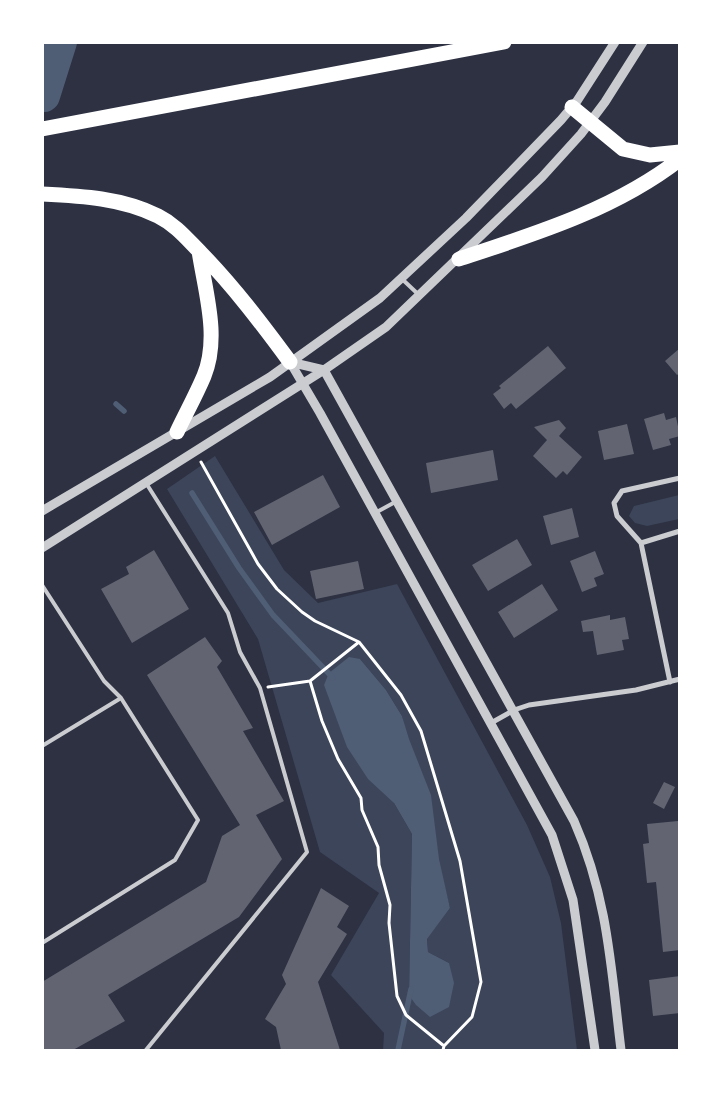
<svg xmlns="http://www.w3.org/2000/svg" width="722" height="1093" viewBox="0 0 722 1093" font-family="Overpass,sans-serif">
  <rect width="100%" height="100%" fill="#2d3142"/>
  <!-- green -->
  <path fill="#3c4559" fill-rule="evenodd" d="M 215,456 L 284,570 L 318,603 L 397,584 L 527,825 L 550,877 L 561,923 L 577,1050 L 383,1050 L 384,1033 L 331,975 L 379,893 L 320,852 L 258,639 L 167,489 ZM 360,659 L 386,690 L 402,716 L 450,908 L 427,938 L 428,952 L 449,963 L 409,995 L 412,834 L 394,803 Z
    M 679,495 L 679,519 L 647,526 L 635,523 L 629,516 L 634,506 Z"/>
  <!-- water -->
  <path fill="#4f5d75" d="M 349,657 L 360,659 L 386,690 L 402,716 L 409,739 L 431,795 L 439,859 L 450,908 L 427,939 L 428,952 L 449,963 L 454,983 L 449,1007 L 430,1017 L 416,1005 L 409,995 L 412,834 L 394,803 L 368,779 L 347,747 L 324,685 L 329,673 Z"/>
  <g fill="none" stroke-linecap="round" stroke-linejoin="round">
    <!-- stream -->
    <path stroke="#4f5d75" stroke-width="5.5" d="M 116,404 L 124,411
      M 192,493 L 239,568 L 273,615 L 333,678
      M 398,1050 L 411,989"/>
    <!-- river -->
    <path stroke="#4f5d75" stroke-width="32" d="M 44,96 L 61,42"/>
  </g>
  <!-- building -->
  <path fill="#626471" d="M 548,346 L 566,368 L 516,409 L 511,403 L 504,409 L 493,394 L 501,388 L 499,386 Z
    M 680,348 L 680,373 L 677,375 L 665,361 Z
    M 664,413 L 666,420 L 676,417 L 680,436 L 669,439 L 671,445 L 653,450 L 644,419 Z
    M 559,420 L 566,428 L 559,436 L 582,457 L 567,475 L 563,471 L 556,478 L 533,456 L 547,440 L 534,427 Z
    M 627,424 L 634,454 L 604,460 L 598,431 Z
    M 493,450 L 498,480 L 431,493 L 426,463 Z
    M 323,475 L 340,507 L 272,545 L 254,512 Z
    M 572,508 L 579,537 L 551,545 L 543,516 Z
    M 517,539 L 532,565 L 488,591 L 472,565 Z
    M 154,550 L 189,609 L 132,643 L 101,589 L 129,574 L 126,567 Z
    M 595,551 L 604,574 L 594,578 L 597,586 L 582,592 L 570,561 Z
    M 358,561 L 364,589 L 316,599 L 310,571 Z
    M 542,584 L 558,610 L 514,638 L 498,612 Z
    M 610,615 L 610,620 L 625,617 L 629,639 L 622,640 L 624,650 L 597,655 L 593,631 L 583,632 L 581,621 Z
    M 205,637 L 222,661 L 217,667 L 253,728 L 243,731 L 284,801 L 256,815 L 282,859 L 239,917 L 108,995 L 125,1021 L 73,1050 L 42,1050 L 42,982 L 206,882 L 222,836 L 240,825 L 147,675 Z
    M 664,782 L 675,787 L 664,809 L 653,803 Z
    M 678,821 L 680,950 L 663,952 L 656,882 L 647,883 L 643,844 L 649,843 L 647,824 Z
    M 321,888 L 349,906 L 337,927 L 347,934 L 318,982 L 340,1050 L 281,1050 L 276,1027 L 265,1019 L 286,984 L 282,975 Z
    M 680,976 L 680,1013 L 653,1016 L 649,980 Z"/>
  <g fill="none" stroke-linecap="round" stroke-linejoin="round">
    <!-- path -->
    <path stroke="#fff" stroke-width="3" d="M 201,462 L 258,564 L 277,589 L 302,612 L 315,621 L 359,642 L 401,695 L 421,731 L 460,861 L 481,982 L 472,1017 L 444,1046
      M 359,642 L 310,681 L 322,721 L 338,759 L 361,798 L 362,810 L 378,847 L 379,865 L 390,905 L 389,923 L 397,996 L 406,1015 L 444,1046 L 443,1050
      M 268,687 L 310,681"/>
    <!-- service -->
    <path stroke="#caccd0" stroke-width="4" d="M 402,279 L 419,295
      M 146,483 L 228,613 L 240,652 L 260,688 L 307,852 L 146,1050
      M 375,513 L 397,501
      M 42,585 L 104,681 L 121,698 L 198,820 L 175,860 L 42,943
      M 42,746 L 121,698"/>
    <!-- minor -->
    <path stroke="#caccd0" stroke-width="5" d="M 641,543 L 680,531
      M 670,682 L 641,543 L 617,516 L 614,503 L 622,491 L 680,478
      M 491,723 L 514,710 L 529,705 L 636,690 L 680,679"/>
    <!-- tertiary -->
    <path stroke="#caccd0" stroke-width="9" d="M 290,362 L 324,370 L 574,821 C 608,898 611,968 621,1050
      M 290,362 L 320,413 L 552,835 L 573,900 L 595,1050
      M 42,511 L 270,377 L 380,298 L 466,218 L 561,120 L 577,101 L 615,42
      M 42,548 L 324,370 L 386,327 L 542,177 L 581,134 L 605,102 L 643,42"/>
    <!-- motorway -->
    <path stroke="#fff" stroke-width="15" d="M 572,107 L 623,149 L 650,155 L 680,152
      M 42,129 L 504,42
      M 42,194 C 82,196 122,198 158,216 C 176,225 187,239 201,253 C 234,287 262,324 290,362
      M 459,259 C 535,234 616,209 680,159
      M 177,432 C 186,413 196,395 204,376 C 220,337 205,291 199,251"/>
  </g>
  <!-- border -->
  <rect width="722" height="1093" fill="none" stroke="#ffffff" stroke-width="88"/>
</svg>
